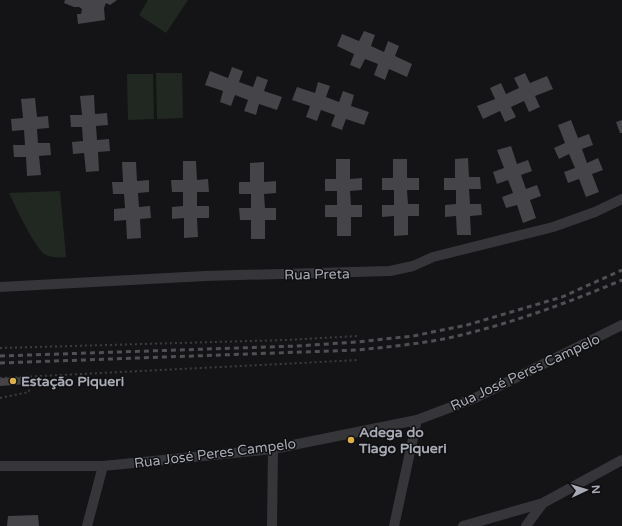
<svg xmlns="http://www.w3.org/2000/svg" width="622" height="526" viewBox="0 0 622 526" font-family="'Varela Round',sans-serif">
  <rect width="100%" height="100%" fill="#141416"/>
  <!-- green -->
  <path fill="#212822" d="M 148,0 L 188,0 L 166,33 L 139,15 Z
    M 156,73 L 182,73 L 183,118 L 157,119 Z
    M 127,74 L 153,74 L 154,119 L 128,120 Z
    M 60,191 L 66,257 C 59,258 51,258 44,254 C 33,244 16,208 9,193 Z"/>
  <!-- building -->
  <path fill="#444449" d="M 65,0 L 117,0 L 110,5 L 106,3 L 104,8 L 105,20 L 78,24 L 77,14 L 81,14 L 82,9 L 79,7 L 74,7 L 64,3 Z
    M 364,31 L 375,35 L 371,46 L 384,52 L 388,41 L 399,46 L 395,56 L 412,64 L 407,77 L 389,69 L 385,80 L 374,75 L 378,64 L 365,59 L 360,69 L 350,65 L 354,54 L 337,46 L 342,34 L 359,41 Z
    M 232,67 L 243,71 L 239,82 L 253,87 L 257,76 L 268,80 L 264,91 L 282,97 L 277,110 L 259,104 L 256,115 L 244,111 L 248,100 L 235,95 L 231,106 L 220,102 L 223,91 L 205,85 L 210,71 L 228,78 Z
    M 525,73 L 530,83 L 547,76 L 553,89 L 535,96 L 540,107 L 529,112 L 524,101 L 511,107 L 516,117 L 505,122 L 500,111 L 483,119 L 477,106 L 495,99 L 490,88 L 501,83 L 506,94 L 519,88 L 514,78 Z
    M 318,82 L 330,86 L 326,97 L 339,102 L 343,91 L 354,95 L 351,106 L 369,112 L 364,125 L 346,119 L 342,130 L 331,126 L 335,115 L 321,110 L 317,121 L 306,117 L 310,106 L 292,100 L 297,87 L 315,93 Z
    M 94,95 L 95,114 L 107,113 L 108,125 L 96,126 L 97,140 L 109,139 L 110,151 L 98,152 L 99,171 L 86,172 L 84,153 L 73,154 L 72,142 L 83,141 L 82,127 L 71,127 L 70,115 L 82,115 L 80,96 Z
    M 35,98 L 37,117 L 48,116 L 49,128 L 37,129 L 38,143 L 50,143 L 51,155 L 39,156 L 41,175 L 27,176 L 26,157 L 14,157 L 13,145 L 25,145 L 24,130 L 12,131 L 11,119 L 23,118 L 21,99 Z
    M 571,120 L 578,138 L 589,134 L 593,145 L 582,149 L 587,163 L 598,158 L 603,170 L 592,174 L 599,192 L 586,197 L 579,179 L 568,183 L 564,172 L 575,168 L 569,154 L 559,159 L 554,148 L 565,143 L 558,125 Z
    M 622,120 L 622,133 L 620,133 L 616,122 Z
    M 511,146 L 517,164 L 528,160 L 532,171 L 521,175 L 526,189 L 537,185 L 541,196 L 530,200 L 536,218 L 523,223 L 517,205 L 506,208 L 502,197 L 513,193 L 508,180 L 497,184 L 493,172 L 504,168 L 497,150 Z
    M 468,158 L 469,177 L 480,177 L 481,189 L 469,189 L 470,204 L 481,204 L 482,215 L 470,216 L 471,235 L 457,235 L 456,216 L 445,217 L 445,205 L 456,204 L 456,190 L 444,190 L 444,178 L 455,178 L 455,159 Z
    M 336,159 L 350,159 L 350,179 L 362,178 L 362,190 L 350,191 L 351,205 L 362,205 L 362,217 L 351,217 L 351,236 L 337,236 L 337,217 L 325,217 L 325,205 L 337,205 L 337,191 L 325,191 L 325,179 L 336,179 Z
    M 393,159 L 407,159 L 407,178 L 419,178 L 419,190 L 407,190 L 408,204 L 419,204 L 419,216 L 408,216 L 408,235 L 394,236 L 394,216 L 382,217 L 382,205 L 394,205 L 394,190 L 382,190 L 382,178 L 393,178 Z
    M 183,161 L 196,161 L 197,180 L 208,179 L 209,192 L 197,192 L 197,206 L 209,206 L 209,218 L 197,218 L 198,237 L 184,238 L 184,218 L 172,219 L 172,207 L 183,206 L 183,192 L 172,192 L 171,180 L 183,180 Z
    M 122,162 L 136,162 L 137,181 L 149,180 L 149,192 L 138,193 L 139,207 L 150,206 L 151,218 L 140,219 L 141,238 L 127,239 L 126,220 L 114,221 L 114,209 L 125,208 L 124,194 L 113,194 L 112,182 L 123,182 Z
    M 264,162 L 264,182 L 276,181 L 276,193 L 264,194 L 265,208 L 276,208 L 276,220 L 265,220 L 265,239 L 251,239 L 251,220 L 240,220 L 239,208 L 251,208 L 251,194 L 239,194 L 239,182 L 250,182 L 250,163 Z
    M 25,377 L 26,384 L 0,386 L 0,378 Z
    M 38,515 L 39,526 L 7,526 L 8,516 Z"/>
  <g fill="none" stroke-linecap="round" stroke-linejoin="round">
    <!-- path -->
    <path stroke="#3c3d41" stroke-width="2" stroke-dasharray="2 3" stroke-linecap="butt" d="M 0,348 L 286,340 L 358,336
      M 0,378 L 359,360
      M 0,398 L 29,392 L 28,376"/>
    <!-- street -->
    <path stroke="#36363a" stroke-width="10" d="M 0,287 L 205,276 L 390,271 L 413,266 L 433,257 L 553,227 L 595,212 L 622,199
      M 0,466 L 103,466 L 273,449 L 417,420 L 475,398 L 622,325
      M 87,526 L 103,466
      M 272,526 L 273,449
      M 394,526 L 417,420
      M 463,526 L 543,503 L 622,460
      M 526,526 L 543,503"/>
    <!-- rail -->
    <path stroke="#4f5055" stroke-width="3" stroke-dasharray="5 4" stroke-linecap="butt" d="M 0,356 L 297,346 L 357,342 L 413,336 L 467,325 L 562,297 L 622,270
      M 0,363 L 358,350 C 395,346 433,343 469,333 C 521,320 572,301 622,280"/>
  </g>
  <!-- markers -->
  <g fill="#ddaf45" stroke="#0f0f11" stroke-width="1.5">
    <circle cx="13" cy="381" r="4"/>
    <circle cx="351" cy="440" r="4"/>
  </g>
  <g text-anchor="middle" stroke-width="3" stroke-linejoin="round" paint-order="stroke">
    <!-- street labels -->
    <g font-size="14" fill="#a8abb5" stroke="#0f0f11">
      <text transform="translate(317 274) rotate(-1)" y="5">Rua Preta</text>
      <text transform="translate(525 372) rotate(-25)" y="5">Rua José Peres Campelo</text>
      <text transform="translate(215 453) rotate(-7)" y="5">Rua José Peres Campelo</text>
    </g>
    <!-- poi labels -->
    <g font-size="14" font-weight="bold" fill="#a8abb5" stroke="#0f0f11" text-anchor="start">
      <text x="21" y="386">Estação Piqueri</text>
      <text x="359" y="437">Adega do<tspan x="359" dy="16">Tiago Piqueri</tspan></text>
    </g>
  </g>
  <!-- north arrow -->
  <g transform="translate(586 490) rotate(86)" stroke="#0f0f11" stroke-width="3" paint-order="stroke">
  <path d="M0-3L7 15L0 10L-7 15Z" fill="#a8abb5"/>
  <text y="-6" font-size="11" font-weight="bold" text-anchor="middle" fill="#a8abb5">N</text>
  </g>
</svg>
